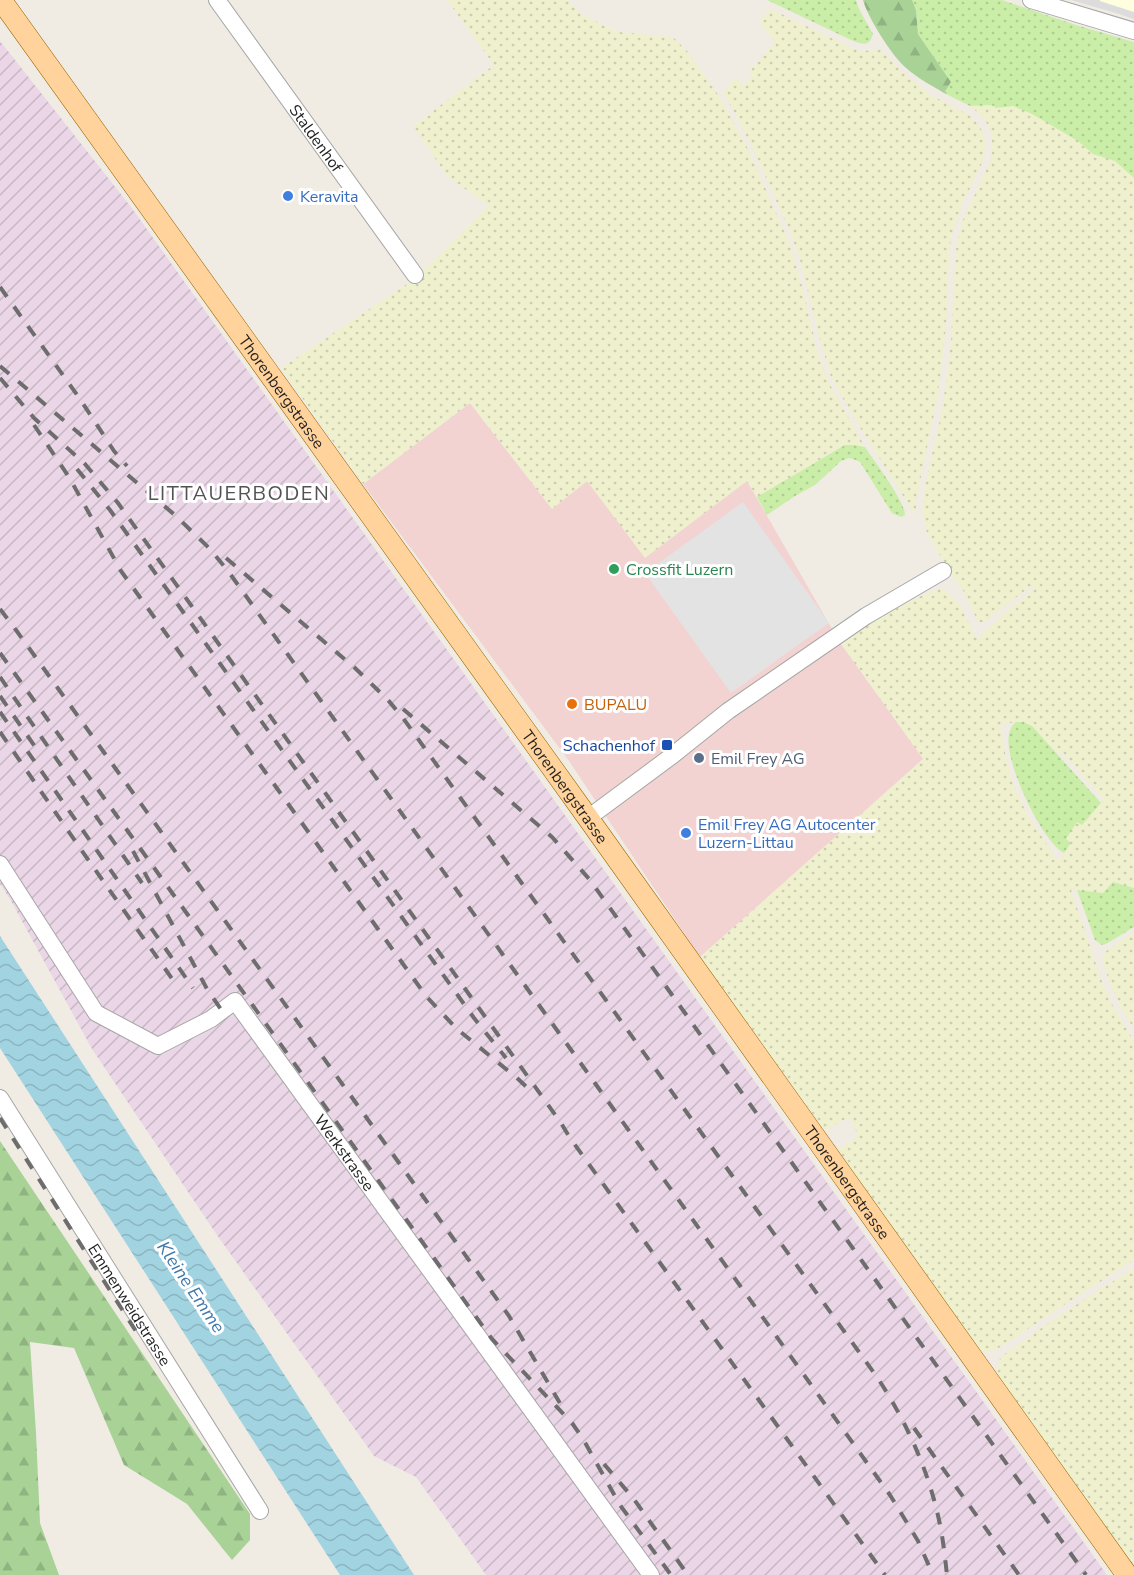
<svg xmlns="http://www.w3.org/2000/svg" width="1134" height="1575" viewBox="0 0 1134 1575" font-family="'Nunito Sans',sans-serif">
  <defs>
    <pattern id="industrial-furrows" width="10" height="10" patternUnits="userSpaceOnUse" patternTransform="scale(1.5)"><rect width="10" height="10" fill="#ead6e6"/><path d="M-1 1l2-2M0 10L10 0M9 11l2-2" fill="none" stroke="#c8b7c5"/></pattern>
    <pattern id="farmland-dots" width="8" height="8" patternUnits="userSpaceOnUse" patternTransform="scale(1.5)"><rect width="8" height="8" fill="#eef0ce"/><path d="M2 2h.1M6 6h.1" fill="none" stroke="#cccdb0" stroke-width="1.8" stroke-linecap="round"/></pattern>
    <pattern id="grass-dots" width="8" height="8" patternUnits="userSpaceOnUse" patternTransform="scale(1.5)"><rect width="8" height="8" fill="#caeea7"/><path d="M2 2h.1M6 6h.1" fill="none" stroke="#adcc8f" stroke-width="1.8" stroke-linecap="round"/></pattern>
    <pattern id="forest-firs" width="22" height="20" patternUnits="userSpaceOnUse" patternTransform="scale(1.5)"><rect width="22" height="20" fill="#a8d296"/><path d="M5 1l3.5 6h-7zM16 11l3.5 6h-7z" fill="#90b481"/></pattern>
    <pattern id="water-waves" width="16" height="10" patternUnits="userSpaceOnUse" patternTransform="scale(1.5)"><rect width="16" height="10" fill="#a2d3e1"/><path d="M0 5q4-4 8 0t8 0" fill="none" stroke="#8bb5c1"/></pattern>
  </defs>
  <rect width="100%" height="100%" fill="#f0ece4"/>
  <!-- residential -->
  <path fill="#dddcdc" d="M 1071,0 L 1134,0 L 1134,19 L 1119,14 Z"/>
  <!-- commercial -->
  <path fill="#f2d3d2" d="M 470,403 L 552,509 L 587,481 L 747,481 L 839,641 L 924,759 L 700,957 L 569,761 L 363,484 Z"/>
  <!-- industrial -->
  <path fill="url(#industrial-furrows)" d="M 0,41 L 131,207 L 1107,1575 L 486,1575 L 416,1477 L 374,1456 L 217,1235 L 92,1049 L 10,899 L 0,884 Z"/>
  <!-- education -->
  <path fill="#ffffdf" d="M 1100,0 L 1134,0 L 1134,12 L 1100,1 Z"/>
  <!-- farmland -->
  <path fill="url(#farmland-dots)" fill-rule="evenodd" d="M 447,0 L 568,0 L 581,14 L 618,32 L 673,37 L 688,52 L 719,96 L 747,147 L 790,244 L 804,293 L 817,350 L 829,383 L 865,447 L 854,445 L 844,445 L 757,497 L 747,481 L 645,558 L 587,481 L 552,509 L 470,403 L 363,484 L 281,368 L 413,280 L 489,206 L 447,176 L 413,126 L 494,65 Z
    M 771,9 L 854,49 L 861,51 L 880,50 L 884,52 L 907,76 L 931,95 L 969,115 L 976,122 L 983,132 L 986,142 L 983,161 L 962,205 L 951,238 L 949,258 L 947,314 L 943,355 L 937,400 L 916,500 L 916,513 L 914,513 L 852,415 L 831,377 L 818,333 L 800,260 L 791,234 L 758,160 L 736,115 L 723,93 L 735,78 L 743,85 L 753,76 L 749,72 L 775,42 L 770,35 L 761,26 L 761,18 Z
    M 993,105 L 997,108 L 1013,105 L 1032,114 L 1078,141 L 1093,154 L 1115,161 L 1134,178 L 1134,888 L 1113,882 L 1103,893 L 1071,890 L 1101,979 L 1112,1004 L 1134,1041 L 1134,1260 L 1067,1303 L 1004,1345 L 993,1351 L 988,1352 L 981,1351 L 838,1150 L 856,1138 L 857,1133 L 849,1117 L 825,1131 L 700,957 L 923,759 L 839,641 L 865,624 L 919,597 L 938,589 L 943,589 L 948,592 L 960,605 L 977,639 L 1007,611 L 1034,590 L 1031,586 L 984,622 L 978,622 L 964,592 L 948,569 L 927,533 L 922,509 L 924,490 L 940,419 L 946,384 L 951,341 L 955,255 L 958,237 L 962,222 L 983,177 L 990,161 L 992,150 L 992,134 L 989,127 L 983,117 L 970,106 ZM 1016,722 L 1032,726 L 1059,755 L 1062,752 L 1104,799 L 1082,825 L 1077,821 L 1066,839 L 1071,844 L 1058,861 L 1026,812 L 1015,788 L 1007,763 L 1000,725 Z
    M 1134,932 L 1134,1029 L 1122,1009 L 1110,984 L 1102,959 L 1105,952 Z
    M 1134,1268 L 1134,1566 L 998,1375 L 998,1368 L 1000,1358 L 1006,1353 L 1057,1317 Z"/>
  <!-- grass -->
  <path fill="url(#grass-dots)" d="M 767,0 L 856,0 L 860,11 L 873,34 C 869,48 862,44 851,40 Z
    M 912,0 L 1002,0 L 1076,25 L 1134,42 L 1134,178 L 1115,161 L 1093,154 L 1078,141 L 1032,114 L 1013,106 L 996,108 L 993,105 L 970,106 L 944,93 L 951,82 L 918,34 L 916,10 Z
    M 845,445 L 854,445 L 865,447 C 874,461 905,501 905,515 L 901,517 L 892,513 L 860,462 L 856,460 L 849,458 L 841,461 L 815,485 L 795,496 L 767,515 L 757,497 Z
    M 1016,722 L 1023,722 L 1032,726 L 1101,803 L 1082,825 L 1077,822 L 1066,839 L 1071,843 L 1064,853 C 1041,841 1003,759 1009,734 C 1010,729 1012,725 1016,722 Z
    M 1113,882 L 1134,888 L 1134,927 L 1106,944 L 1102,945 L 1095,940 L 1077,890 L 1103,893 Z"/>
  <!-- forest -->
  <path fill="url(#forest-firs)" d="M 863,0 L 912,0 L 916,10 L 918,34 L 951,82 L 944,93 C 931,85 917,78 905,67 C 892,56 867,16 863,0 Z
    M 0,1141 L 250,1514 L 250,1540 L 232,1560 L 187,1504 L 124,1465 L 74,1348 L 30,1342 L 36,1433 L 40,1523 L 59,1575 L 0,1575 Z"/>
  <!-- parking -->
  <path fill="#e3e3e3" d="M 743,502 L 829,623 L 731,693 L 645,573 Z"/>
  <!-- water -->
  <path fill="url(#water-waves)" d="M 0,936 L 414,1575 L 340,1575 L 0,1048 Z"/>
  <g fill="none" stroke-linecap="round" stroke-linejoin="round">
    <!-- minor casing -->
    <g stroke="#a6a6a6" stroke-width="18">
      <g id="minor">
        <path id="s1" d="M 217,0 L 415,275"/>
        <path d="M 1031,0 L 1134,31"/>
        <path d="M 588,818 L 673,755 L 728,711 L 866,616 L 943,571"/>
        <path id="s2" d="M 0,864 L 96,1013 L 158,1046 L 211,1019 L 235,1001 L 651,1575"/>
        <path id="s3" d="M 0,1098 L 260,1511"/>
      </g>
    </g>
    <!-- major casing -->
    <g stroke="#9a6600" stroke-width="22">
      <g id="major">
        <path id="s4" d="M 1,0 L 588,818 L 1127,1575"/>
      </g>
    </g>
    <!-- minor -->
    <use href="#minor" stroke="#fff" stroke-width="16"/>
    <!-- major -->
    <use href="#major" stroke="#ffd39b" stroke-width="21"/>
    <!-- rail -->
    <path stroke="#6d6d6d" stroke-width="4" stroke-dasharray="12 12" stroke-linecap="butt" d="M 0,287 L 80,399 L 114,451 L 127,466
      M 0,366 L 176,516 L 209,548 L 228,571 L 890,1495 L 918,1541 L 933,1575
      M 0,378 L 34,418 L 85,464 L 118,503 L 561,1123 L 570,1138 L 885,1575
      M 34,425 L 69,477 L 121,571 L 426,996 L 457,1029 L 517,1078 L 532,1092
      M 77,469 L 110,510 L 474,1018 L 506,1058
      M 226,558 L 355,668 L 388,700 L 403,718 L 877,1377 C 906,1421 928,1469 939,1520 C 943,1538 945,1557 947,1575
      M 0,609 L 16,630 L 509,1316 L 561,1405
      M 0,653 L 492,1339 L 572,1423 L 583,1439 L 620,1505 L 671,1575
      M 0,677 L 142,883
      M 0,696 L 38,751
      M 403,709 L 552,837 L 590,880 L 1086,1575
      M 0,712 L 193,988
      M 0,732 L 89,861 L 173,980
      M 133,851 L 207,989 L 227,1018
      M 0,1118 L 139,1336
      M 914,1428 L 1019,1575
      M 604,1464 L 633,1498 L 688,1575"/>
  </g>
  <!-- markers -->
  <g fill="#3f7fe0" stroke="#fff" stroke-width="2">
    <circle cx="288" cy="196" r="6"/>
    <circle cx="686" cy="833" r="6"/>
  </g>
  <circle fill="#2e9e5b" stroke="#fff" stroke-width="2" cx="614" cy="569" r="6"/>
  <circle fill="#e8710a" stroke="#fff" stroke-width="2" cx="572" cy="704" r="6"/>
  <rect fill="#1a4fb4" stroke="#fff" stroke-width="2" x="661" y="739" width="12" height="12" rx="3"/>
  <circle fill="#5c6f8a" stroke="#fff" stroke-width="2" cx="699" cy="758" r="6"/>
  <g text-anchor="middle" stroke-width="6" stroke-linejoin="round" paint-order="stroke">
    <!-- street labels -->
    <g font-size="16" fill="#1f1f1f" stroke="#fff">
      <text dy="6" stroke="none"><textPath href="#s1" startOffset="170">Staldenhof</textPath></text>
      <text dy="6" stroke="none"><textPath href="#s4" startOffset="482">Thorenbergstrasse</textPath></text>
      <text dy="6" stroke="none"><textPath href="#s4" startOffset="968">Thorenbergstrasse</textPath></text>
      <text dy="6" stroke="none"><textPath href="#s2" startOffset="524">Werkstrasse</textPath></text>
      <text dy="6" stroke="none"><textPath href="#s4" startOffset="1454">Thorenbergstrasse</textPath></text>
      <text dy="6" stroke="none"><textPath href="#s3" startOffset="244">Emmenweidstrasse</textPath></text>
    </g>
    <!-- shop labels -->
    <g font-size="16" fill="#366cbe" stroke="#fff" text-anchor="start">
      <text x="300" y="202">Keravita</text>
      <text x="698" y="830">Emil Frey AG Autocenter<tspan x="698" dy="18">Luzern-Littau</tspan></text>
    </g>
    <!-- leisure labels -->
    <g font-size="16" fill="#27864d" stroke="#fff" text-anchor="start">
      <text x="626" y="575">Crossfit Luzern</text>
    </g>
    <!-- food labels -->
    <g font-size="16" fill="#c56008" stroke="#fff" text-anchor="start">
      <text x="584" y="710">BUPALU</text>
    </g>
    <!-- transit labels -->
    <g font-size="16" fill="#164399" stroke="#fff" text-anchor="end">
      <text x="655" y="751">Schachenhof</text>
    </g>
    <!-- service labels -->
    <g font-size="16" fill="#4e5e75" stroke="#fff" text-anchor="start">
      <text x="711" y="764">Emil Frey AG</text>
    </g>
    <!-- water labels -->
    <g font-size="18" font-style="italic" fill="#4179ad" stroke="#fff">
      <text transform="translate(191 1287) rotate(56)" y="6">Kleine Emme</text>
    </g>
    <!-- quarter labels -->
    <g font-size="20" letter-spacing="1.5" fill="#525252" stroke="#fff">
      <text x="239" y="500">LITTAUERBODEN</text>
    </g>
  </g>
</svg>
